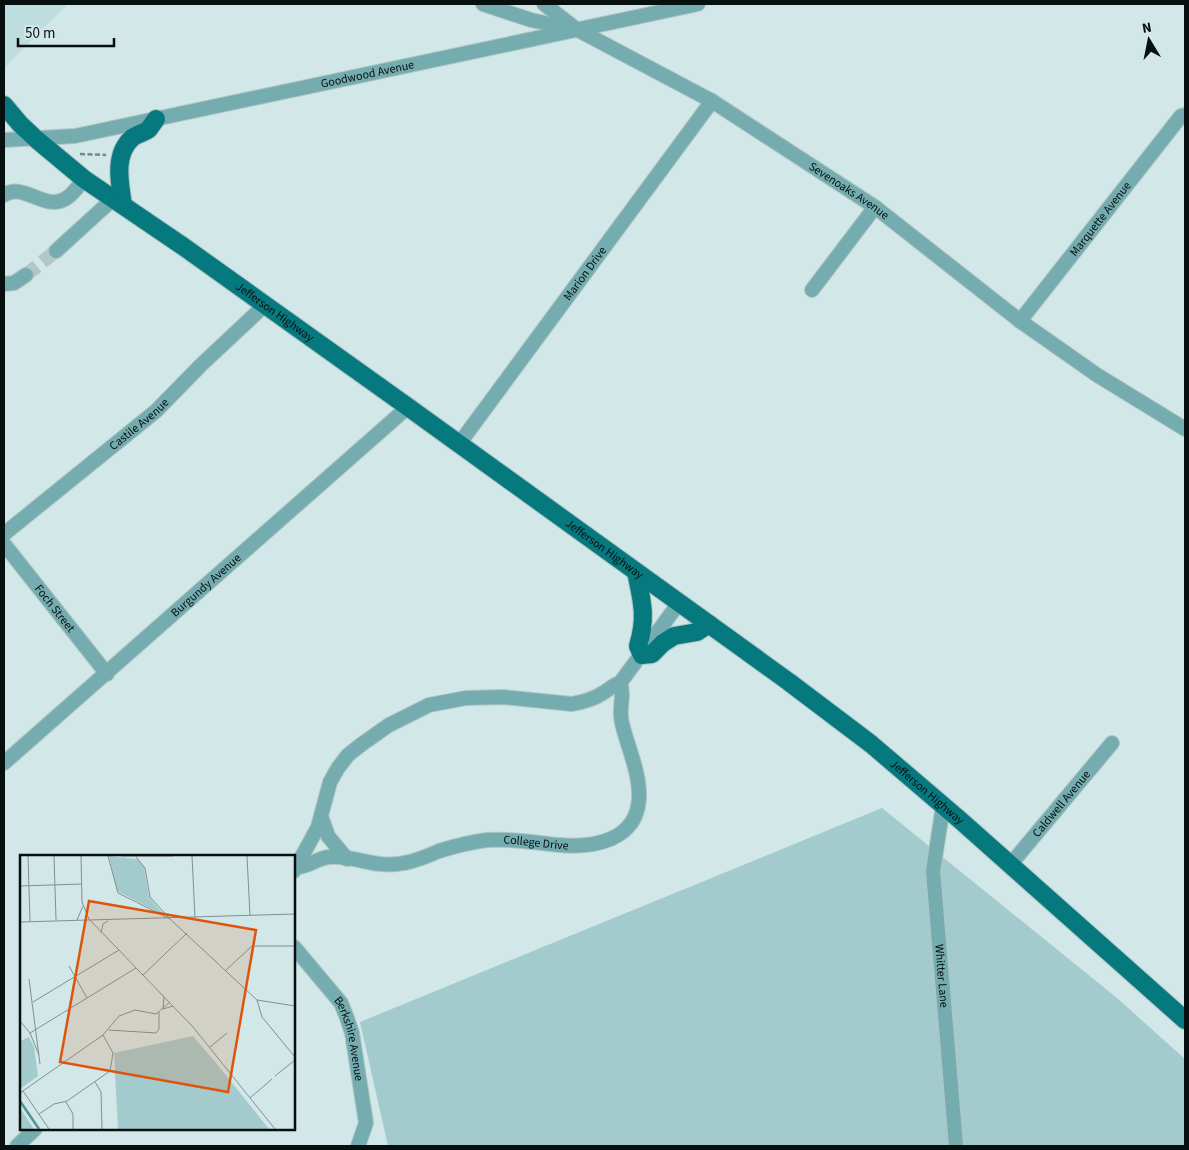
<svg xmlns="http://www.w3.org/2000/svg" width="1189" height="1150" viewBox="0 0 1189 1150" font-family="'Source Sans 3',sans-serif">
  <rect width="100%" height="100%" fill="#d1e7e8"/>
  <!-- built -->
  <path fill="#bedddf" d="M 4,4 L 68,4 L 4,68 Z"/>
  <!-- green -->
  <path fill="#a3cbcd" d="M 882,808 L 1117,998 L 1185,1059 L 1185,1146 L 388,1146 L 360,1022 Z"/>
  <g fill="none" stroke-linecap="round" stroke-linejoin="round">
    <!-- minor-tunnel -->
    <path stroke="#b3c7c7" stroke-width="14" stroke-dasharray="14 7" stroke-linecap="butt" d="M 26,275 L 56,251"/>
    <!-- minor casing -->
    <g stroke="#b1c4c5" stroke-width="16">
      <g id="minor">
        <path id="s1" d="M 483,4 L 531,20 L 578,30 L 712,101 L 875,207 L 1020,321 L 1097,375 L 1185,429"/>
        <path d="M 544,4 L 575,28"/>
        <path id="s2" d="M 4,140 L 75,136 L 698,4"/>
        <path d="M 4,195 C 24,182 44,211 65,199 C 73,195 79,185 84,179"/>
        <path d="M 56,251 L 113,199"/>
        <path d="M 4,284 L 14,283 L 26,275"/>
        <path d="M 812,290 L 875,207"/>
        <path id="s3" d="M 1020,321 L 1181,116 L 1185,115"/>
        <path id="s4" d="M 459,444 L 712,101"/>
        <path id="s5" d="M 4,534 L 156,411 L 201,365 L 265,305"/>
        <path id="s6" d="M 4,544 L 107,674"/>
        <path id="s7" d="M 4,763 L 408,407"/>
        <path id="s8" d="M 943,806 L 933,871 L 956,1146"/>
        <path d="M 321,816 L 328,836 L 347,859"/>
        <path id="s9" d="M 1010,865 L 1112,743"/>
        <path id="s10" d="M 297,867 C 309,867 317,858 329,857 C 355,855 375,869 404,863 C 416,861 428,856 439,851 C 455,846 471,842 487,840 C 511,838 535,843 559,845 C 593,848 637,841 639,798 C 640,776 630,752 624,731 C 622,724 620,716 621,709 C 621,699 624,693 620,683"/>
        <path d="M 294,871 L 318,827 L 330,782 L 338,768 L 348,755 L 362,744 L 389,725 L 429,705 L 466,698 L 503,697 L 572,704 C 583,702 594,699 603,693 C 610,689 613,685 620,683 L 679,603"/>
        <path id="s11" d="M 294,947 L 341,1003 L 347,1018 L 352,1033 L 366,1123 L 358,1146"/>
        <path d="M 17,1146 L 35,1129"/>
      </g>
    </g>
    <!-- major casing -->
    <g stroke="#b1c4c5" stroke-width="20">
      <g id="major">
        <path id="s12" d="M 4,105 L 20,124 L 36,139 L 84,179 L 184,247 L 408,407 L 789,682 L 871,744 L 960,820 L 1185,1020"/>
        <path d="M 123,205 C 120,184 113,155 132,138 C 137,134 144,133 149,129 C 151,126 154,122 156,119"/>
        <path d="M 636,572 C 642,601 647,617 638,646 L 642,655 L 652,654 L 663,643 L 674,636 L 697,632 L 709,624"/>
      </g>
    </g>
    <!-- path -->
    <path stroke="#788889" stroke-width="2.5" stroke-dasharray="5 2.5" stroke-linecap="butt" d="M 80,154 L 106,155"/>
    <!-- minor -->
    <use href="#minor" stroke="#74acaf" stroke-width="14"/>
    <!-- major -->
    <use href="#major" stroke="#06797f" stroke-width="18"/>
  </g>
  <g text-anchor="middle" stroke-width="4" stroke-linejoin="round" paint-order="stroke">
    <!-- street labels -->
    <g font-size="12" fill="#070f0f" stroke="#d1e7e8">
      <text dy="4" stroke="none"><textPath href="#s2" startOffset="370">Goodwood Avenue</textPath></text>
      <text dy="4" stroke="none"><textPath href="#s1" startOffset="414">Sevenoaks Avenue</textPath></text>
      <text dy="4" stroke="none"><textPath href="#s3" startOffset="130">Marquette Avenue</textPath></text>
      <text dy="4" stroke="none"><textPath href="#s4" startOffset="212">Marion Drive</textPath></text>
      <text dy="4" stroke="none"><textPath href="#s12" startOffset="342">Jefferson Highway</textPath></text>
      <text dy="4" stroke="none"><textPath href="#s5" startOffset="174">Castile Avenue</textPath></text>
      <text dy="4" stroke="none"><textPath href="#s12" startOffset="748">Jefferson Highway</textPath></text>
      <text dy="4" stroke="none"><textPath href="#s7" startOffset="269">Burgundy Avenue</textPath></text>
      <text dy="4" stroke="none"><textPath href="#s6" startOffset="82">Foch Street</textPath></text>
      <text dy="4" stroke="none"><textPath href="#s12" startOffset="1152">Jefferson Highway</textPath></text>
      <text dy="4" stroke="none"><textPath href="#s9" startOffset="80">Caldwell Avenue</textPath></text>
      <text dy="4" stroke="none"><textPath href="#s10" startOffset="245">College Drive</textPath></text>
      <text dy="4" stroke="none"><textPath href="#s8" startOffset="171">Whitter Lane</textPath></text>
      <text dy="4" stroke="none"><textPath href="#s11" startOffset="110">Berkshire Avenue</textPath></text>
    </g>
  </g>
  <!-- overview -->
  <g transform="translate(20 855)">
    <rect width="275" height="275" fill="#d1e7e8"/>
    <path d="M 89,1 L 117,4 L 124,12 L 129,42 L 145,61 L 97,36 ZM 173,181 L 201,214 L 249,274 L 98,274 L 94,198 ZM 9,182 L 14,192 L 18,221 L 0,234 L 0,186 ZM 0,253 L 14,274 L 0,274 Z" fill="#a3cbcd"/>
    <path fill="none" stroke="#509498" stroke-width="2.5" d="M 0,246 L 19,274"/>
    <path fill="none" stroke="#809191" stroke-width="1" d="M 8,1 L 10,66M 34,1 L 36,65M 61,1 L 62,47 L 69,64 L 173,172 L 255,274M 88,1 L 98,38 L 150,64 L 237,145 L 275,151M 101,1 L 153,1M 172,1 L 175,63M 227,1 L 230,61M 116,2 L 125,13 L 130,42 L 149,63M 0,31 L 61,29M 57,65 L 63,51M 0,67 L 275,59M 81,78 L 83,69 L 88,66M 49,111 L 67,143M 205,116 L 232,91 L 275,91M 123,120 L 167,78M 9,124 L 20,209M 144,142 L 143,154 L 153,151M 237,145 L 242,162 L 275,202M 13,147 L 99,95M 0,166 L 10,178 L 19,200M 89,175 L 136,178 L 139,174 L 139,157M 10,178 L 116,113M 190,192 L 207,178M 255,221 L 275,205M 75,227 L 81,237 L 82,274M 3,236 L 29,274M 0,238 L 83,180 L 99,161 L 115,155 L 136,159 L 150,147M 230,243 L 252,224M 46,247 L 53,259 L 53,274M 19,259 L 34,249 L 47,246 L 90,216 L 93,198 L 83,180"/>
    <path fill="#dd550c" fill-opacity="0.15" stroke="#dd550c" stroke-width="2.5" d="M 69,46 L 236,75 L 208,237 L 40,207 Z"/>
    <rect width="275" height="275" fill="none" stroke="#070f0f" stroke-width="2.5"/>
  </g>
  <!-- border -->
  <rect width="1189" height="1150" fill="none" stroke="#070f0f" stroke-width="10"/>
  <!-- north arrow -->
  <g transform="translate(1149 40) rotate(350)" stroke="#d1e7e8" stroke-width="4" paint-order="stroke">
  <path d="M0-4L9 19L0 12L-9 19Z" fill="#070f0f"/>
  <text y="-8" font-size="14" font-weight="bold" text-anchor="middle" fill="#070f0f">N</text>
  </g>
  <!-- scale -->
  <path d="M18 38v8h96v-8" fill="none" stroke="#070f0f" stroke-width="2.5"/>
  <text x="25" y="38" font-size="15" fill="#070f0f" stroke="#d1e7e8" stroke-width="4" paint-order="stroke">50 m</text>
</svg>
